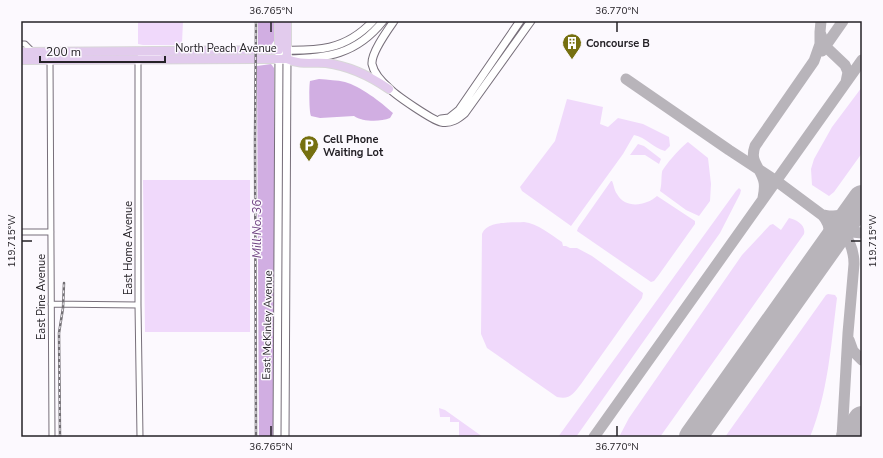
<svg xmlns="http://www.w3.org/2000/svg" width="883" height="458" viewBox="0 0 883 458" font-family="'Nunito Sans',sans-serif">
  <rect width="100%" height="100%" fill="#fcf9fe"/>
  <!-- green -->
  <path fill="#f0d9fb" d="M 138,21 L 183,21 L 182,43 L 180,45 L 143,45 L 138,44 Z
    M 862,87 L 862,153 L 834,192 L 829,196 L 812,185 L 811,169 L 814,159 L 832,127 Z
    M 567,99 L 603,107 L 600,124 L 608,127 L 618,118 L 643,124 L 669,137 L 670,146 L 665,151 C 653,148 646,137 634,135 L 623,154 L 571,226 L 522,191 L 520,187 L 555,141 Z
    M 688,142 L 708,158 L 711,184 L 710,201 L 699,216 L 686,210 L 660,191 C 662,184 661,179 662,172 C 663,167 683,145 688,142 Z
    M 638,144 L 644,146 L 661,159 L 659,164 L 645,155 L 630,155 Z
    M 143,180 L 250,180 L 250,332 L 145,332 Z
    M 611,181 L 612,181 C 614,185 614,190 617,194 C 625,209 646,206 657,196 L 695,221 L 695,224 L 658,276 L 654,281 L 651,282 L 577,231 L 578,228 Z
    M 739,188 L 741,190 L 740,194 L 720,233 L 576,437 L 558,437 L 736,191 Z
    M 789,218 C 797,220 806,225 804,234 L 660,437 L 619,437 L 629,418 L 742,255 L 770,225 L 773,224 L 781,230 Z
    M 524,222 C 538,224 550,234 562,242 L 563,246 L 566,246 L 570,248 L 577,248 L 592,256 L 643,293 L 642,298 L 581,384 C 573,394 570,400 557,397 L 487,348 L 481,334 L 482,234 C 487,220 512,223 524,222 Z
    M 828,294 L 835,295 L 837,298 C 831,345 828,393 810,437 L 725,437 L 826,295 Z
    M 439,408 L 445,410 L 483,437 L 459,437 L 459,422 L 450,422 L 450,417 L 440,417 Z"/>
  <!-- water -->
  <path fill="#d1aee2" d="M 258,21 L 274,21 L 274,41 L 271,45 L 258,45 Z
    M 271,64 L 274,68 L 274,437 L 259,437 L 257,66 Z
    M 319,79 C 328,80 337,80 345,82 C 360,86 381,102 393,113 L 390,118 C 380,122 363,122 354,116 L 320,118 L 311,116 C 309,113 309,85 310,81 Z"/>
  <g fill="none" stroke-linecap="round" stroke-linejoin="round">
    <!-- taxiway -->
    <path stroke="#b8b4ba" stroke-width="11" d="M 821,21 L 820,32 L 825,46 L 845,65 L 848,72 L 846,82
      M 822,51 L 843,21
      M 626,79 L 729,150 L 775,180 L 841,229 C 850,240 854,250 854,264 L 848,333 L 842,437
      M 763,198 C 764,193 765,187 764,182 C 761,167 749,163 755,146 L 814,61 L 820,44 L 820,32
      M 824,215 C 842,219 850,212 862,199
      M 841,229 L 852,232 L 862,233
      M 818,262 C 826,248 836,231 823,216
      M 849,340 L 853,351 L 862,360
      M 594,437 L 862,60"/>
    <!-- runway -->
    <path stroke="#b8b4ba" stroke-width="28" d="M 693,437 L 862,199
      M 850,437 L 862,420"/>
    <!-- minor casing -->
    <g stroke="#776f7a" stroke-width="7">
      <path id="minor" d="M 21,44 L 25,44 L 33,52
        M 50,60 L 52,437
        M 21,232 L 51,232
        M 51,304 L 138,305
        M 140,437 L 138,305 L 138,59 L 141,56 L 155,55 L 161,53"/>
    </g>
    <!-- secondary casing -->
    <g stroke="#776f7a" stroke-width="9">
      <path id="secondary" d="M 394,21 C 387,31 371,53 372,64 C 374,74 383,83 390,89 C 397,96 432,120 441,122 C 451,124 458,119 465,113 L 531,21
        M 441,119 L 449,118 L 459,110 L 520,21
        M 277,437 L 279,50 C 317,51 345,51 373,21
        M 285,437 L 287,59 C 327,58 356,55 383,21"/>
    </g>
    <!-- primary casing -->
    <g stroke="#d8d7d8" stroke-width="10">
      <path id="primary" d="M 21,52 L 279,50 L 279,21
        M 287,59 L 287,21
        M 21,60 L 287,59 C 300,65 312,62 326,63 C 350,66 370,76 389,89"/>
    </g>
    <!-- minor -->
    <use href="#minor" stroke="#fff" stroke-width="5"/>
    <!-- secondary -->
    <use href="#secondary" stroke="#fff" stroke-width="7"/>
    <!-- primary -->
    <use href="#primary" stroke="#e2cbed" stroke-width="8"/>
    <!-- rail casing -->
    <g stroke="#737075" stroke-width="2.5">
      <path id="rail" d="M 256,21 L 255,141 L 256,437
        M 60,437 L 59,333 L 63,308 L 64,283"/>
    </g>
    <!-- rail -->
    <use href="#rail" stroke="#fcf9fe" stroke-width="1" stroke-dasharray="3" stroke-linecap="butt"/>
  </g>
  <!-- ticks -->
  <path fill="none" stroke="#252227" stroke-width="1.5" d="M 271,22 L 271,32M 617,22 L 617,32M 22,241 L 32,241M 851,241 L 861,241M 271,426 L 271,436M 617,426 L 617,436"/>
  <!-- icons -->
  <defs>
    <g id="building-pin" transform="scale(1)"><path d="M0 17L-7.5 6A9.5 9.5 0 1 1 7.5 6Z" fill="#767010" stroke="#fcf9fe"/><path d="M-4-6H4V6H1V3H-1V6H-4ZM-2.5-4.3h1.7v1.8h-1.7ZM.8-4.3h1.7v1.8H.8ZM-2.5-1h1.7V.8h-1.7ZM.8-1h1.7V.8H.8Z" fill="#fff"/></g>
    <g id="parking-pin" transform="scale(1)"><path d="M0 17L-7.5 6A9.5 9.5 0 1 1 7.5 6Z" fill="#767010" stroke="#fcf9fe"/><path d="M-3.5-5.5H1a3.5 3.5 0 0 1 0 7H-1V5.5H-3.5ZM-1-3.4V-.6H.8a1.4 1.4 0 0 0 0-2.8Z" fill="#fff"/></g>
  </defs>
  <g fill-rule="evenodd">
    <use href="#building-pin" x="572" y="43"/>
    <use href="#parking-pin" x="309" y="145"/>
  </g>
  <g text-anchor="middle" stroke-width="3" stroke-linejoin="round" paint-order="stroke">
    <!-- poi labels -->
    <g font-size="11" font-weight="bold" fill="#252227" stroke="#fcf9fe" text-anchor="start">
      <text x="586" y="47">Concourse B</text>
      <text x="323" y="143">Cell Phone<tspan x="323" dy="13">Waiting Lot</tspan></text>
    </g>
    <!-- street labels -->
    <g font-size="11" fill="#252227" stroke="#fcf9fe">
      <text x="226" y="52">North Peach Avenue</text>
      <text transform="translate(128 248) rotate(-90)" y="4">East Home Avenue</text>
      <text transform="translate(41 297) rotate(-90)" y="4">East Pine Avenue</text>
      <text transform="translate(267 325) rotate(-89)" y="4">East McKinley Avenue</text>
    </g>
    <!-- water labels -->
    <g font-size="12" font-style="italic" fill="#6c3f7f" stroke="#fcf9fe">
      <text transform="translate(257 229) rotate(-90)" y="4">Mill No. 36</text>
    </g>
  </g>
  <!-- border -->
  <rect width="883" height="458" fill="none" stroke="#fcf9fe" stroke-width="44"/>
  <!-- scale -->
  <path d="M40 56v6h125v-6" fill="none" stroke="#252227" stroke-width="2"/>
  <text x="46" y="56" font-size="12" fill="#252227" stroke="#fcf9fe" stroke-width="3" paint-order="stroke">200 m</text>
  <rect x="22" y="22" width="839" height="414" fill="none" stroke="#252227" stroke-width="1.5"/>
  <g font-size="10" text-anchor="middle" fill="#252227">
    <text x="271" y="14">36.765°N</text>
    <text x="617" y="14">36.770°N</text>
    <text transform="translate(872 241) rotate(-90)" y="4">119.715°W</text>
    <text transform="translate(11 241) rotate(-90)" y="4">119.715°W</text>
    <text x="271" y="450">36.765°N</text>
    <text x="617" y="450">36.770°N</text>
  </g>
</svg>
